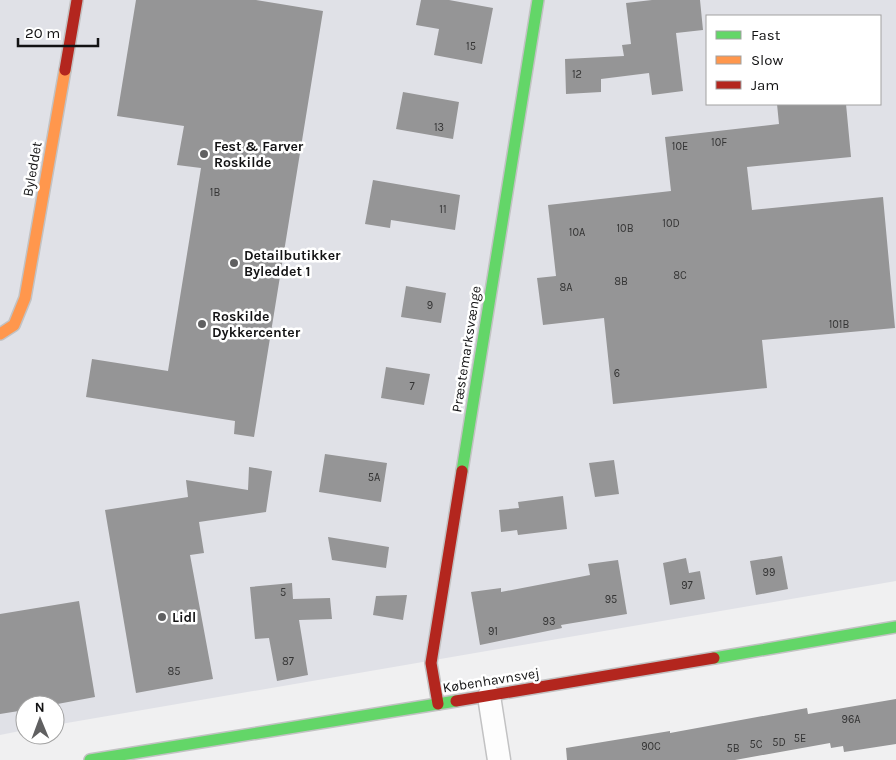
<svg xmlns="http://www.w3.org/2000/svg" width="896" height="760" viewBox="0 0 896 760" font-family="Karla,sans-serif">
  <rect width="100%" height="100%" fill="#f0f0f1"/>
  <!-- built -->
  <path fill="#e0e1e7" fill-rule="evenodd" d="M 0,0 L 896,0 L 896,581 L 55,725 L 55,705 L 25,705 L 25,730 L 0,735 ZM 707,16 L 880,16 L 880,104 L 707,104 Z"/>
  <!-- building -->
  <path fill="#959596" d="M 136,0 L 256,0 L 323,11 L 254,437 L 234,434 L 235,421 L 86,397 L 92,359 L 168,371 L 201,168 L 177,165 L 184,126 L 117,116 Z
    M 421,0 L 449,0 L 493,8 L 482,64 L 434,55 L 439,29 L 416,25 Z
    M 652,0 L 700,0 L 703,30 L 676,33 L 683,91 L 652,95 L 649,73 L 601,79 L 601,92 L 566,94 L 565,59 L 624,56 L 622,45 L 631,44 L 626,3 Z
    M 403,92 L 459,102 L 453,139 L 396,129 Z
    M 777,104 L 846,104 L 851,157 L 747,167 L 752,210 L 883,197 L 895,328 L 762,340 L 767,388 L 613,404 L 604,318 L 543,325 L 537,278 L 556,276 L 548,205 L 671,191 L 665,137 L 779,124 Z
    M 373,180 L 460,195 L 455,230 L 391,220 L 390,228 L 365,224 Z
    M 406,286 L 446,293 L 441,323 L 401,317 Z
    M 386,367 L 430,374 L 424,405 L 381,398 Z
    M 325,454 L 387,463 L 381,502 L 319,492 Z
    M 614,460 L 619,494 L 595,497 L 589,463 Z
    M 249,467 L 272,471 L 266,512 L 199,522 L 204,553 L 190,555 L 213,679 L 136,693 L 105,510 L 188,497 L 186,480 L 248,490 Z
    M 563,496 L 567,529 L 518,535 L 517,530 L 501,532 L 499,510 L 519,508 L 518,502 Z
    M 328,537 L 389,547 L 386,568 L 332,560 Z
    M 782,556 L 788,589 L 756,595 L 750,561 Z
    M 686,558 L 689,573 L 700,571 L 705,599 L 670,605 L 663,563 Z
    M 618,560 L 627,614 L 561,625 L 562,628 L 480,645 L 471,592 L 501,588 L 501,592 L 590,575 L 588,564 Z
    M 292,583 L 293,599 L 330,598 L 332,619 L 299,620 L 308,675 L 277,681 L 269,638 L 255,639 L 250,587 Z
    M 407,595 L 403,620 L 373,615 L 376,596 Z
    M 79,601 L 95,697 L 52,705 L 25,705 L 25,710 L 0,714 L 0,614 Z
    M 896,699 L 896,744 L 844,752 L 843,746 L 831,748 L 830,743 L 735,760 L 567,760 L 566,748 L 670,731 L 670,733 L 807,708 L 808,714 Z"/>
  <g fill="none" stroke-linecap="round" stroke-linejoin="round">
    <!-- street casing -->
    <g stroke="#c2c2c3" stroke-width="25">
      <path id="street" d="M 489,696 L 499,760"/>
    </g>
    <!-- fast casing -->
    <g stroke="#c2c2c3" stroke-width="14">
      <path id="fast" d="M 462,471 L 538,0
        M 714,658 L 896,627
        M 90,760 L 456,701"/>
    </g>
    <!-- slow casing -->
    <g stroke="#c2c2c3" stroke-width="14">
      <path id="slow" d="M 0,334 L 14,325 L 25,298 L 65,70"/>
    </g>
    <!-- jam casing -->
    <g stroke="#c2c2c3" stroke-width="14">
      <path id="jam" d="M 65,70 L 77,0
        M 456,701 L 714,658
        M 438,704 L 431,663 L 462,471"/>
    </g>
    <!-- street -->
    <use href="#street" stroke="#fdfdfd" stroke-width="22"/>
    <!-- fast -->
    <use href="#fast" stroke="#63d668" stroke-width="11"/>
    <!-- slow -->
    <use href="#slow" stroke="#ff974d" stroke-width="11"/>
    <!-- jam -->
    <use href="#jam" stroke="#b3261e" stroke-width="11"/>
  </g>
  <!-- markers -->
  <g fill="#606061" stroke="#fff" stroke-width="2">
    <circle cx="204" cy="154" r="5"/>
    <circle cx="234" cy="263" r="5"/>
    <circle cx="202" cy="324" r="5"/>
    <circle cx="162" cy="617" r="5"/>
  </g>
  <g text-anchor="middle" stroke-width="5" stroke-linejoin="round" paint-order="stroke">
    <!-- number labels -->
    <g font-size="11" fill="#343434">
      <text x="471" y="50">15</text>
      <text x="577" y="78">12</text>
      <text x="439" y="131">13</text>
      <text x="719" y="146">10F</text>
      <text x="680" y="150">10E</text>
      <text x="215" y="196">1B</text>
      <text x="443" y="213">11</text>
      <text x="671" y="227">10D</text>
      <text x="625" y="232">10B</text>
      <text x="577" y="236">10A</text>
      <text x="680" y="279">8C</text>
      <text x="621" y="285">8B</text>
      <text x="566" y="291">8A</text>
      <text x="430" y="309">9</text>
      <text x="839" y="328">101B</text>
      <text x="617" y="377">6</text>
      <text x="412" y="390">7</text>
      <text x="374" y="481">5A</text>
      <text x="769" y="576">99</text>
      <text x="687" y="589">97</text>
      <text x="283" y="596">5</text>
      <text x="611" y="603">95</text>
      <text x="549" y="625">93</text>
      <text x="493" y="635">91</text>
      <text x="288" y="665">87</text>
      <text x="174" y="675">85</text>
      <text x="851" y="723">96A</text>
      <text x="800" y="742">5E</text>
      <text x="779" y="746">5D</text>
      <text x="756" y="748">5C</text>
      <text x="651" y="750">90C</text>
      <text x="733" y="752">5B</text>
    </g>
    <!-- poi labels -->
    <g font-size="14" font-weight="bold" fill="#131314" stroke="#fff" text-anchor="start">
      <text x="214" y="151">Fest &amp; Farver<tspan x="214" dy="16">Roskilde</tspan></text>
      <text x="244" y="260">Detailbutikker<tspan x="244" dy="16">Byleddet 1</tspan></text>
      <text x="212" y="321">Roskilde<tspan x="212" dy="16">Dykkercenter</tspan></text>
      <text x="172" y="622">Lidl</text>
    </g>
    <!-- street labels -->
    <g font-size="14" fill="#131314" stroke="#fff">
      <text transform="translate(32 169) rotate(-80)" y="5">Byleddet</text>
      <text transform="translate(466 349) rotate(-81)" y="5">Præstemarksvænge</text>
      <text transform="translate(491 680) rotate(-9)" y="5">Københavnsvej</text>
    </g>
  </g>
  <!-- legend -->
  <rect x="706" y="15" width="175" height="90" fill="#ffffff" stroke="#a1a1a1"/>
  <rect x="716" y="31" width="25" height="8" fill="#63d668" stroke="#a1a1a1"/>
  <text x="751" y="40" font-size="15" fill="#131314">Fast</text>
  <rect x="716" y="56" width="25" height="8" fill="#ff974d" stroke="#a1a1a1"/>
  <text x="751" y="65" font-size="15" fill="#131314">Slow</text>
  <rect x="716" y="81" width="25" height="8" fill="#b3261e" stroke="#a1a1a1"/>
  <text x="751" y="90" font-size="15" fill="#131314">Jam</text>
  <!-- north arrow -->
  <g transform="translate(40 720) rotate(359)"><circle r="24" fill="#ffffff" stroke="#a1a1a1"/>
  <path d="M0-4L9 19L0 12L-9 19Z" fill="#606061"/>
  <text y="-8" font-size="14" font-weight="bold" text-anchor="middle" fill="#131314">N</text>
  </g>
  <!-- scale -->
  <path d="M18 38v8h80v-8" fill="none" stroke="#131314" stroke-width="2.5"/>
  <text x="25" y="38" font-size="15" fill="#131314" stroke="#ffffff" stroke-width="4" paint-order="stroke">20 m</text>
</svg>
